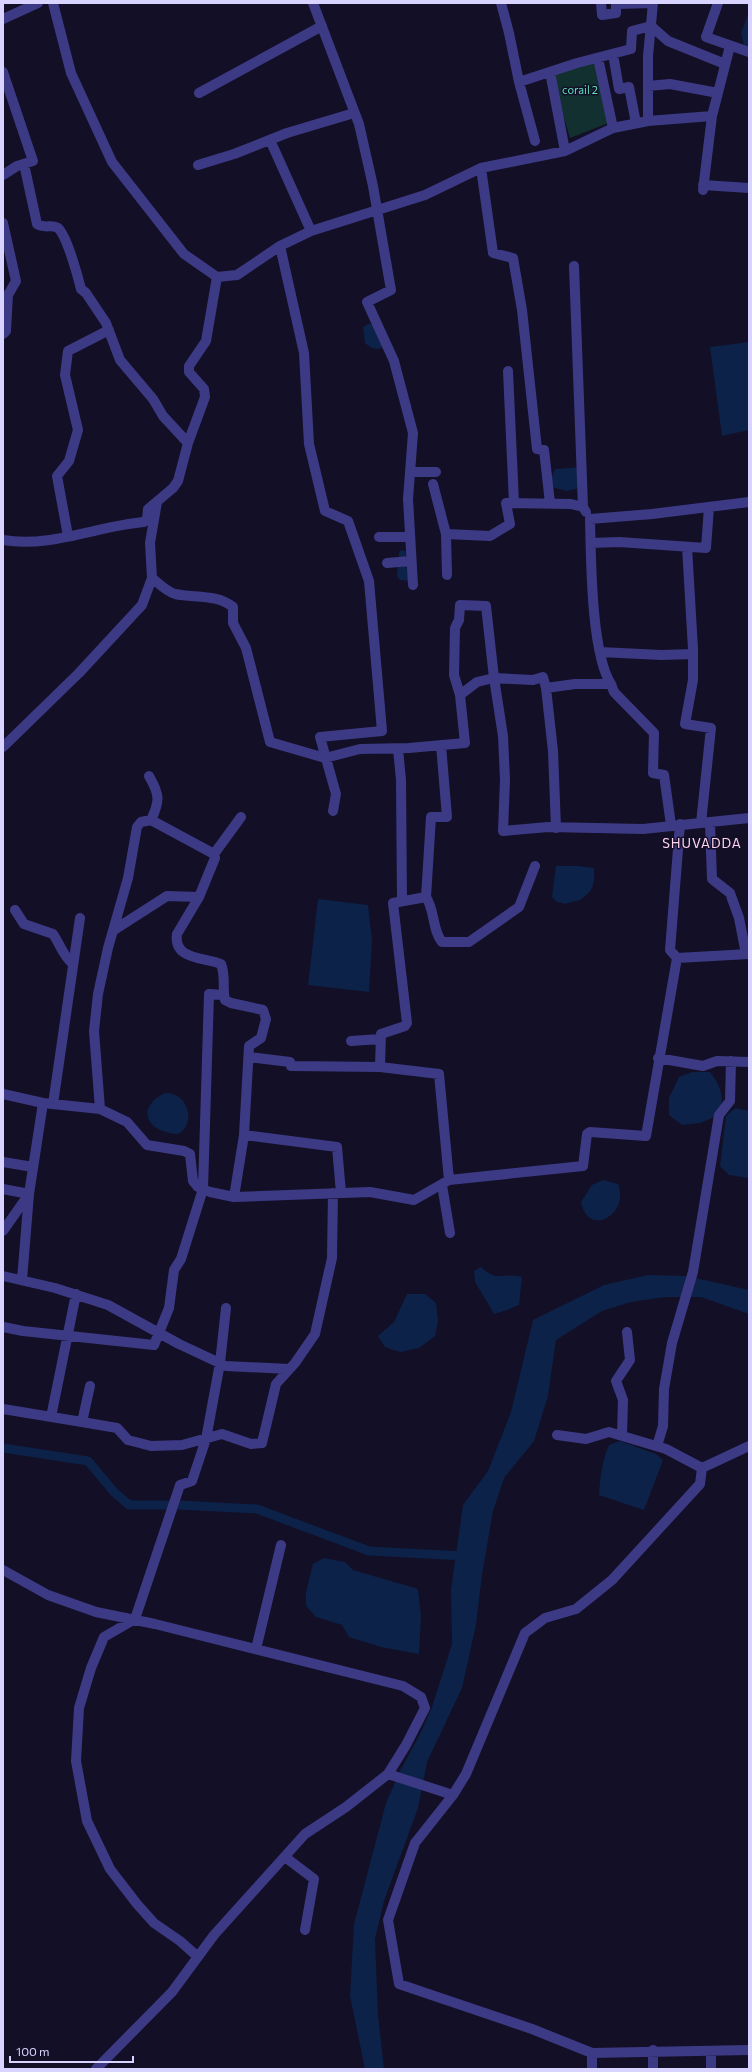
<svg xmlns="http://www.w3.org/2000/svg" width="752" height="2072" viewBox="0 0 752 2072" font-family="Commissioner,sans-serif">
  <rect width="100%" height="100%" fill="#130f26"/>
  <!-- green -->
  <path fill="#12302f" d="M 598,58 L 611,122 L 570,138 L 550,72 Z"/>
  <!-- water -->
  <path fill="#0c2248" d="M 749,12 L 749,47 L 744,45 L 741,33 Z
    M 368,324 L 373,324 L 383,347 C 377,351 370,348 365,343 L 363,327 Z
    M 749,342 L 749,430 L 722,436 L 710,347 Z
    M 583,467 L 586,487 L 566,491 L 548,486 L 555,469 Z
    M 401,550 L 406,551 L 405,564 L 411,581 L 400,580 L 397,576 L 399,553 Z
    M 556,866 L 577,866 L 594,868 C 595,881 594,892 581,899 C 576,902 571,901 566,904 L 557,902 L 552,897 Z
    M 318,899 L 368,905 L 372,940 L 369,992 L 308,985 Z
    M 692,1072 L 710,1072 C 721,1086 725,1098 719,1115 L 700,1123 L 682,1125 L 669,1115 L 669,1098 L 679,1077 Z
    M 165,1093 C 190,1093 196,1125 178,1134 C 146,1132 135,1108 165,1093 Z
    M 735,1108 L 749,1111 L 749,1178 L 729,1175 L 720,1166 L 726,1116 Z
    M 603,1180 L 618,1184 C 630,1215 588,1238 581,1202 L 592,1185 Z
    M 481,1267 C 497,1283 504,1272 522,1277 L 519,1305 L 507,1310 L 494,1314 L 475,1282 L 474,1271 Z
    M 648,1275 L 686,1276 L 749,1290 L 749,1314 L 701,1297 L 665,1297 L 631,1302 L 602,1311 L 556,1340 L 548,1396 L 534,1441 L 504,1478 L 493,1511 L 482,1575 L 476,1625 L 462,1688 L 427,1762 L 418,1808 L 384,1901 L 375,1939 L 378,2015 L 384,2069 L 365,2069 L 350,1996 L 354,1924 L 386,1803 L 400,1771 L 420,1734 L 432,1707 L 452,1644 L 451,1589 L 463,1505 L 488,1471 L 511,1412 L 533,1320 L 604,1285 Z
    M 407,1294 L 425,1294 L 436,1303 L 438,1322 L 435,1336 L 419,1348 L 400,1352 L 385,1347 L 378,1336 L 394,1322 Z
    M 620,1441 L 656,1454 L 663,1460 L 644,1510 L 599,1495 C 600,1478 602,1461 609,1445 Z
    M 324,1558 L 345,1562 L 353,1570 L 418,1589 L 421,1615 L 419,1654 L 381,1647 L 349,1637 L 342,1625 L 316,1617 L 306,1606 L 306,1592 L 313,1564 Z"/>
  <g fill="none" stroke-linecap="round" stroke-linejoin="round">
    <!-- canal -->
    <path stroke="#0c2248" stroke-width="9" d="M 3,1448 L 88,1461 L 114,1492 L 129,1505 L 179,1505 L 257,1509 L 369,1551 L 464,1556"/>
    <!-- minor -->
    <path stroke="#3d3a85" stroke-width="10" d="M 53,3 L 71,73 L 112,162 L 184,254 L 217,277
      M 313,3 L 359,124 L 373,186 L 391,290 L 367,302 L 394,361 L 413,433 L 408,499 L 413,585
      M 501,3 L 509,33 L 519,82 L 577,63 L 631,49 L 632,31 L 651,26 L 668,41 L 725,64
      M 601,3 L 602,15 L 616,13 L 616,4 L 653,3 L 648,56 L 648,121 L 712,116
      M 718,3 L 706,37 L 749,52
      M 3,19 L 38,3
      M 613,54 L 619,89 L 629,87 L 636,123
      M 598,58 L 613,128 L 648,121
      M 3,72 L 33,161 L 17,166 L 3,175
      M 550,72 L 565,151 L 613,128
      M 519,82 L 535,141
      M 648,86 L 670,84 L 718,93
      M 199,93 L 322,26
      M 270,140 L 311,231
      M 24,164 L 37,224 C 44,229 52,224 58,228 C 67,236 78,277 81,289 L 86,293 L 106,323 L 120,360 L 153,399 L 163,416 L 188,443
      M 198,165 L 234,154 L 287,133 L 354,113
      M 481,168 L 493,253 L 513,258 L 522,310 L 537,449 L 544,450 L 550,503
      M 703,185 L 749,188
      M 703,190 L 712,116 L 730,46
      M 3,223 L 16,281 L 8,295 L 6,331 L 3,334
      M 280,246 L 304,353 L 309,444 L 325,511 L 348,521 L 369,581 L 382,731 L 320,737 L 336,794 L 333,811
      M 574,266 L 583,507
      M 508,371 L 514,503
      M 410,472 L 436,472
      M 433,484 L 446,534 L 447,575
      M 749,502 L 652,514 L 590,519 C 591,558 591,653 611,684 L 575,684 L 546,688 L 543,677 L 533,680 L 494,678 L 503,736 L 505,780 L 503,831 L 548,827 L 643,829 L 749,818
      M 446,534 L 490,536 L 510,524 L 506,503 L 571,504 L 583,507 L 586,512
      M 68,536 L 57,476 L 69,461 L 78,430 L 65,375 L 68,351 L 109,330
      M 379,537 L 409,537
      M 3,540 C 51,548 97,526 144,522 L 147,519 L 148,509 L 173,488 L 178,481 L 188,443 L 205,397 L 204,389 L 189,372 L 189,366 L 206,341 L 217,277 L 237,275 L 280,246 L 311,231 L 425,195 L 481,168 L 565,151
      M 591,543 L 619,542 L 706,548 L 709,507
      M 687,547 L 693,649 L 693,680 L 685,724 L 711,728 L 701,823
      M 387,563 L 410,561
      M 152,578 C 158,583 167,592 175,594 C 195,598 217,594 233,607 L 233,623 L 246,648 L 270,742 L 325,758 L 360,749 L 409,748 L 465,743 L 460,695 L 477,682 L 494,678 L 486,606 L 460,605 L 459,620 L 455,628 L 454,675 L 460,695
      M 600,652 L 661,655 L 693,654
      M 611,684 L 614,692 L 654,733 L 653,773 L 664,775 L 671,825
      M 546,688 L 553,751 L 556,828
      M 3,747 L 79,673 L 142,605 L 152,578 L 150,543 L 157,502
      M 398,749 L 401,780 L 402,901
      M 151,820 L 214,854
      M 710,823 L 712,879 L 730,893 L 739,918 L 746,954
      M 426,897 C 435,910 432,930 442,942 L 469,942 L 519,907 L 535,866
      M 15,910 L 24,924 L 53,934 C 60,944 63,956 73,964
      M 114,930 L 167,896 L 199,897
      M 677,958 L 670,950 L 680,824
      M 351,1041 L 380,1039
      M 249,1057 L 290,1062 L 291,1066 L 380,1067 L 439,1074 L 449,1180
      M 658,1058 L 703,1066 L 717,1061 L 749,1062
      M 380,1067 L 381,1034 L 405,1026 L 407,1023 L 393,903 L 426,897 L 431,817 L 447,817 L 441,745
      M 3,1094 L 43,1103 L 100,1109 L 127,1122 L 147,1145 L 184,1151 L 190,1154 L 193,1181 L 198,1187 L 210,1192 L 234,1197 L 370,1192 L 414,1200 L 449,1180 L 583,1166 L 587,1134 L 590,1132 L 646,1136 L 677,958 L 749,954
      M 53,1104 L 80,918
      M 100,1109 L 94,1031 L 98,994 L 108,948 L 128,878 L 137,827 L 141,822 L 151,820 C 160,801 160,795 149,776
      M 244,1135 L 337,1147 L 341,1193
      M 3,1162 L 33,1167
      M 442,1185 L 450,1233
      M 3,1189 L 29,1194 L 22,1280
      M 234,1197 L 244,1135 L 249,1046 L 261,1038 L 266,1019 L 263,1010 L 231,1003 L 225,1000 C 222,988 226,976 221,964 C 204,957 173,960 177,934 L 199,897 L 215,858 L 214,854 L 241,817
      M 3,1231 L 29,1194 L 43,1103
      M 3,1276 L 55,1288 L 108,1305 L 179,1344 L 226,1366 L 289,1369
      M 3,1327 L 23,1331 L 154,1345 L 169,1308 L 174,1270 L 181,1259 L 203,1189 L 209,994 L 224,995
      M 3,1409 L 82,1422 L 90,1386
      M 51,1417 L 76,1294
      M 82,1422 L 117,1428 L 128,1440 L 151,1446 L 182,1445 L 222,1434 L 251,1444 L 262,1443 L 276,1384 L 295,1363 L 315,1334 L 332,1258 L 333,1193
      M 557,1435 L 586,1439 L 609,1432 L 666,1449 L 702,1468
      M 622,1435 L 623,1400 L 616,1381 L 630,1360 L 627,1332
      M 657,1446 L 663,1426 L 664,1389 L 672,1343 L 693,1272 L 719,1115 L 730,1101 L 731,1061
      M 3,1570 L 48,1595 L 96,1612 L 155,1624 L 403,1686 L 421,1697 L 425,1708 L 406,1745 L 388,1774 L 346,1807 L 305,1834 L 214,1935 L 172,1992 L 96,2069
      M 256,1649 L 281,1545
      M 388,1774 L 453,1795
      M 285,1857 L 314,1879 L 305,1930
      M 198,1957 L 180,1941 L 154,1923 L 137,1904 L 110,1869 L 87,1821 L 76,1761 L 79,1708 L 91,1668 L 104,1637 L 135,1619 L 180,1485 L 192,1481 L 206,1439 L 220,1363 L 226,1308
      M 653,2050 L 653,2069
      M 592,2053 L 532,2029 L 399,1984 L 388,1920 L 415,1843 L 453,1795 L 466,1774 L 525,1633 L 545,1618 L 576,1609 L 612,1580 L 700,1484 L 702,1468 L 749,1446
      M 592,2069 L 592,2053 L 749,2050
      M 711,2069 L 711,2051"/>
  </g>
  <g text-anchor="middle" stroke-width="3" stroke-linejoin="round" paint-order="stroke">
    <!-- park labels -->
    <g font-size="11" fill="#5fe0c0" stroke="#130f26">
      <text x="580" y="94">corail 2</text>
    </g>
    <!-- quarter labels -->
    <g font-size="13" letter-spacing="1" fill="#ffd6f0" stroke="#130f26">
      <text x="702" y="848">SHUVADDA</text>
    </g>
  </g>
  <!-- border -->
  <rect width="752" height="2072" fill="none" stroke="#d9d4ff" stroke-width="8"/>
  <!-- scale -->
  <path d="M10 2056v6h123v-6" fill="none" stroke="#d9d4ff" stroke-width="2"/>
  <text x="16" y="2056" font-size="12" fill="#d9d4ff" stroke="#130f26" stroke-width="3" paint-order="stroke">100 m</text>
</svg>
